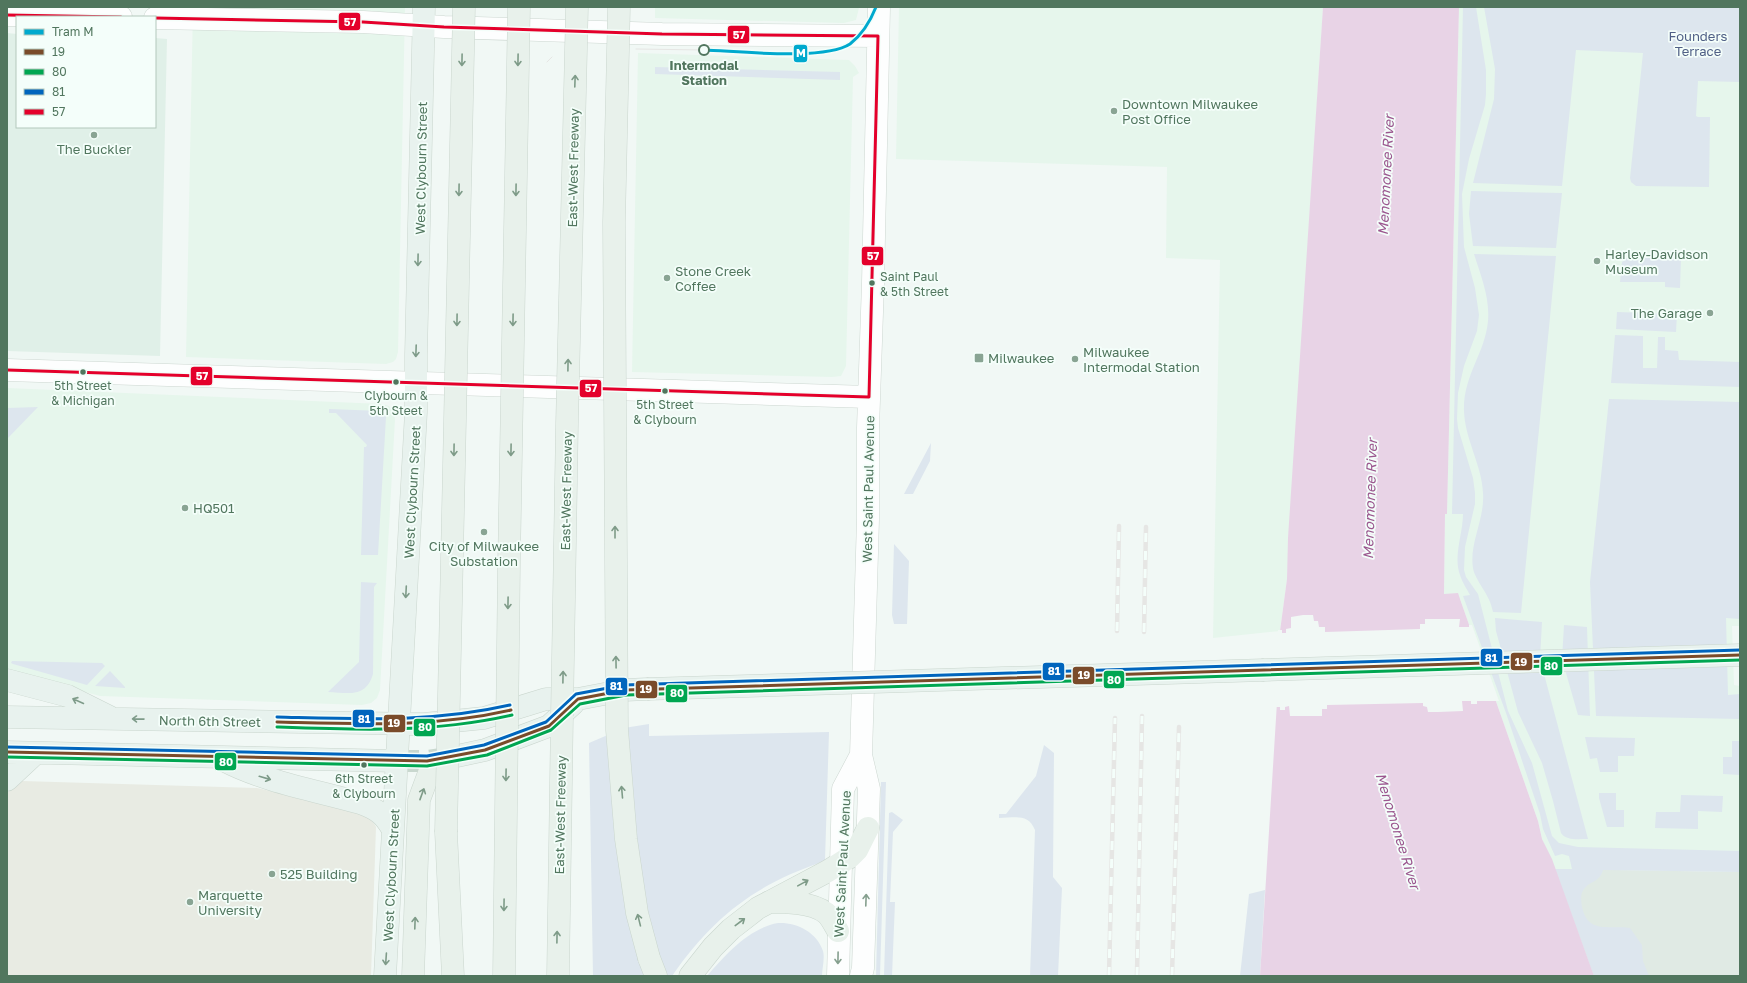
<svg xmlns="http://www.w3.org/2000/svg" width="1747" height="983" viewBox="0 0 1747 983" font-family="'Golos Text',sans-serif">
  <rect width="100%" height="100%" fill="#f1f8f5"/>
  <!-- residential -->
  <path fill="#e0f0e8" d="M 7,33 L 17,34 L 17,127 L 155,127 L 155,38 L 167,39 L 160,356 L 7,351 Z"/>
  <!-- commercial -->
  <path fill="#e6f6ec" d="M 193,7 L 405,7 L 398,352 L 396,359 L 393,362 L 386,364 L 186,357 Z
    M 655,7 L 859,7 L 859,8 L 856,20 L 844,23 L 655,18 Z
    M 899,7 L 1323,7 L 1287,579 L 1280,631 L 1213,638 L 1220,260 L 1166,258 L 1167,167 L 896,159 Z
    M 1459,7 L 1740,7 L 1740,626 L 1732,626 L 1734,685 L 1740,686 L 1740,872 L 1555,869 L 1542,839 L 1538,821 L 1460,599 L 1444,594 L 1445,514 L 1447,514 Z
    M 638,53 L 849,60 L 855,66 L 859,73 L 853,77 L 846,366 L 841,376 L 832,377 L 632,372 Z
    M 7,388 L 382,404 L 389,406 L 394,413 L 395,419 L 380,690 L 377,698 L 371,703 L 362,705 L 100,696 L 7,671 Z"/>
  <!-- industrial -->
  <path fill="#e0eae4" d="M 1555,869 L 1740,872 L 1740,976 L 1594,976 Z"/>
  <!-- education -->
  <path fill="#e8ebe3" d="M 22,781 L 257,788 L 361,812 L 372,820 L 376,827 L 371,976 L 7,976 L 7,793 L 14,785 Z"/>
  <!-- green -->
  <path fill="#dde6ee" d="M 1463,7 L 1476,7 L 1486,70 L 1486,94 L 1485,105 L 1469,159 L 1462,194 L 1464,247 L 1475,288 L 1479,315 L 1477,331 L 1464,366 L 1458,393 L 1457,419 L 1458,428 L 1473,478 L 1475,493 L 1475,504 L 1465,547 L 1464,570 L 1466,577 L 1478,594 L 1508,711 L 1532,763 L 1552,836 L 1559,843 L 1578,847 L 1740,851 L 1740,872 L 1603,870 C 1599,883 1591,880 1584,889 C 1580,894 1581,900 1582,907 C 1588,934 1608,925 1630,928 L 1642,945 L 1643,961 L 1649,976 L 1594,976 L 1555,869 L 1572,869 L 1569,856 L 1562,854 L 1555,856 L 1543,829 L 1540,814 L 1506,713 L 1463,596 L 1470,595 C 1467,589 1462,582 1460,575 C 1453,556 1463,534 1463,514 L 1452,514 Z
    M 1484,7 L 1740,7 L 1740,82 L 1698,81 L 1696,116 L 1698,117 L 1710,117 L 1709,187 L 1636,186 L 1631,182 L 1630,178 L 1643,53 L 1576,50 L 1562,186 L 1473,183 L 1494,99 L 1495,69 Z
    M 655,67 L 840,72 L 840,80 L 655,74 Z
    M 1471,191 L 1562,193 L 1556,248 L 1473,246 L 1469,214 Z
    M 1474,254 L 1556,256 L 1521,613 L 1493,612 C 1490,594 1475,581 1473,568 C 1469,543 1485,519 1483,493 C 1482,465 1465,440 1464,411 C 1463,375 1485,354 1488,321 C 1490,298 1481,276 1474,254 Z
    M 1628,257 L 1681,258 L 1680,288 L 1665,287 L 1665,282 L 1620,282 L 1622,262 Z
    M 1617,312 L 1677,314 L 1676,332 L 1616,329 Z
    M 1615,335 L 1643,336 L 1643,368 L 1657,368 L 1658,337 L 1665,337 L 1665,350 L 1678,351 L 1679,360 L 1740,362 L 1740,387 L 1611,383 Z
    M 1609,399 L 1740,402 L 1740,619 L 1726,618 L 1728,695 L 1740,694 L 1740,719 L 1596,716 L 1590,582 Z
    M 38,407 L 7,439 L 7,408 Z
    M 329,409 L 381,411 L 386,417 L 378,555 L 361,555 L 364,447 L 366,447 L 367,445 L 336,413 L 329,413 Z
    M 931,443 L 930,461 L 913,494 L 904,494 Z
    M 894,544 L 909,561 L 907,624 L 894,624 L 892,615 Z
    M 361,582 L 377,583 L 374,587 L 373,674 C 366,698 349,693 328,692 L 359,662 Z
    M 1495,618 L 1542,622 L 1540,659 L 1588,839 C 1579,839 1566,841 1561,833 L 1553,801 L 1542,763 L 1518,712 L 1496,631 Z
    M 1564,625 L 1587,627 L 1590,716 L 1578,715 L 1562,659 Z
    M 12,661 L 102,663 L 105,666 L 87,685 L 13,664 L 11,663 Z
    M 110,671 L 125,687 L 125,688 L 95,686 Z
    M 649,724 L 649,736 L 829,732 L 825,861 C 756,884 714,916 672,976 L 593,976 L 589,743 L 624,728 Z
    M 1585,737 L 1635,738 L 1634,756 L 1618,756 L 1618,772 L 1600,772 L 1597,758 L 1590,759 Z
    M 1732,741 L 1740,741 L 1740,775 L 1723,774 L 1723,757 L 1732,757 Z
    M 1044,745 L 1054,753 L 1053,877 L 1062,888 L 1058,976 L 1030,976 L 1035,830 C 1028,813 1015,818 999,818 L 999,814 L 1006,814 L 1036,776 Z
    M 881,782 L 886,782 L 880,976 L 876,976 Z
    M 1599,793 L 1616,793 L 1616,810 L 1624,810 L 1624,827 L 1607,827 L 1599,798 Z
    M 1681,795 L 1723,796 L 1722,812 L 1698,811 L 1698,829 L 1655,828 L 1656,812 L 1680,812 Z
    M 892,812 L 903,820 L 893,832 L 890,902 L 895,902 L 892,976 L 884,976 L 889,813 Z
    M 1265,890 L 1260,976 L 1240,976 L 1249,894 Z
    M 778,923 C 796,922 817,932 823,951 C 825,958 822,969 822,976 L 707,976 C 725,955 749,928 778,923 Z"/>
  <!-- water -->
  <path fill="#e8d3e6" d="M 1323,7 L 1459,7 L 1447,514 L 1445,514 L 1444,594 L 1458,593 L 1460,599 L 1538,821 L 1542,839 L 1552,859 L 1594,976 L 1260,976 L 1279,670 L 1280,631 L 1287,579 L 1288,538 Z"/>
  <!-- pier -->
  <path fill="#f1f8f5" d="M 1303,615 L 1313,615 L 1314,621 L 1318,621 L 1319,627 L 1325,627 L 1325,632 L 1420,629 L 1420,624 L 1425,624 L 1425,619 L 1460,619 L 1459,627 L 1469,627 L 1469,625 L 1472,625 L 1499,701 L 1477,701 L 1477,704 L 1471,704 L 1471,701 L 1462,701 L 1463,711 L 1438,712 L 1428,712 L 1427,707 L 1423,706 L 1423,703 L 1327,705 L 1327,709 L 1322,709 L 1322,716 L 1290,716 L 1289,706 L 1285,707 L 1285,710 L 1280,710 L 1280,707 L 1274,707 L 1278,630 L 1282,630 L 1282,633 L 1286,633 L 1286,629 L 1291,628 L 1291,617 Z"/>
  <g fill="none" stroke-linecap="round" stroke-linejoin="round">
    <!-- major-tunnel -->
    <path stroke="#c9d8cf" stroke-width="22" stroke-dasharray="22 11" stroke-linecap="butt" d="M 397,761 L 427,761 L 448,758"/>
    <!-- minor casing -->
    <g stroke="#cdd7d1" stroke-width="23">
      <path id="minor" d="M 7,15 L 121,17
        M 155,18 L 363,22 L 444,27 L 662,34 L 878,36
        M 7,370 L 869,397
        M 838,976 L 843,789 L 861,755
        M 861,976 L 863,968 L 869,789 L 861,755 L 868,519 L 868,428 L 873,283 L 879,7"/>
    </g>
    <!-- major casing -->
    <g stroke="#cad6ce" stroke-width="23">
      <path id="major" d="M 1264,670 L 1740,655
        M 7,680 L 68,696 L 110,717
        M 7,717 L 424,724 L 484,718 L 546,699 L 578,699 L 625,690 L 647,689
        M 7,752 L 397,761
        M 448,758 L 485,750 L 549,726 L 573,704
        M 223,760 C 265,782 314,790 360,803 C 377,809 384,814 393,830
        M 7,780 L 36,753
        M 385,976 L 416,412 L 416,355 L 424,7"/>
    </g>
    <!-- highway casing -->
    <g stroke="#cad6ce" stroke-width="23">
      <path id="highway" d="M 446,832 L 453,976
        M 769,902 C 785,902 812,902 826,913 C 831,917 835,926 838,931
        M 649,958 L 656,976
        M 413,976 L 419,800 L 429,773 L 448,758
        M 558,976 L 562,716
        M 690,976 L 713,947 L 731,929 L 758,908 L 828,871 L 850,857 L 857,850 L 868,828"/>
    </g>
    <!-- minor -->
    <use href="#minor" stroke="#fdfefe" stroke-width="22"/>
    <!-- major -->
    <use href="#major" stroke="#e8f2ee" stroke-width="22"/>
    <!-- highway -->
    <use href="#highway" stroke="#e8f1eb" stroke-width="22"/>
    <!-- tram -->
    <path stroke="#e6e6e4" stroke-width="1" d="M 636,49 L 704,50
      M 547,62 L 552,57"/>
    <!-- rail casing -->
    <g stroke="#e6e6e4" stroke-width="4.5">
      <path id="rail" d="M 1117,631 L 1119,526
        M 1144,632 L 1146,527
        M 1109,976 L 1115,718
        M 1137,976 L 1142,716
        M 1172,976 L 1179,727"/>
    </g>
    <!-- rail -->
    <use href="#rail" stroke="#f4fefa" stroke-width="3" stroke-dasharray="9" stroke-linecap="butt"/>
    <!-- major-bridge casing -->
    <g stroke="#cad6ce" stroke-width="23" stroke-linecap="butt">
      <path id="major-bridge" d="M 647,689 L 1264,670"/>
    </g>
    <!-- highway-bridge casing -->
    <g stroke="#cad6ce" stroke-width="23" stroke-linecap="butt">
      <path id="highway-bridge" d="M 619,7 L 614,222 L 617,730 L 626,839 L 637,913 L 649,958
        M 562,716 L 567,424 L 577,7
        M 446,832 L 464,7
        M 504,976 L 509,564 L 519,7"/>
    </g>
    <!-- major-bridge -->
    <use href="#major-bridge" stroke="#e8f2ee" stroke-width="22"/>
    <!-- highway-bridge -->
    <use href="#highway-bridge" stroke="#e8f1eb" stroke-width="22"/>
    <!-- bus-1 casing -->
    <g stroke="#f4fefa" stroke-width="6">
      <path id="bus-1" d="M 277,722 C 357,724 433,728 511,710
        M 7,752 L 427,761 L 485,750 L 549,726 L 578,699 L 625,690 L 1740,655"/>
    </g>
    <!-- bus-2 casing -->
    <g stroke="#f4fefa" stroke-width="6">
      <path id="bus-2" d="M 277,727 C 357,730 433,733 512,715
        M 7,757 L 427,766 L 487,755 L 551,730 L 580,704 L 626,695 L 1740,660"/>
    </g>
    <!-- bus-3 casing -->
    <g stroke="#f4fefa" stroke-width="6">
      <path id="bus-3" d="M 277,717 C 357,719 432,723 510,705
        M 7,747 L 427,756 L 484,745 L 546,722 L 576,694 L 624,685 L 1740,650"/>
    </g>
    <!-- bus-4 casing -->
    <g stroke="#f4fefa" stroke-width="6">
      <path id="bus-4" d="M 7,15 L 121,17
        M 7,370 L 869,397 L 878,36 L 662,34 L 444,27 L 363,22 L 155,18"/>
    </g>
    <!-- bus-1 -->
    <use href="#bus-1" stroke="#7a4b2a" stroke-width="3"/>
    <!-- bus-2 -->
    <use href="#bus-2" stroke="#00a651" stroke-width="3"/>
    <!-- bus-3 -->
    <use href="#bus-3" stroke="#0065bd" stroke-width="3"/>
    <!-- bus-4 -->
    <use href="#bus-4" stroke="#e4002b" stroke-width="3"/>
    <!-- tram-1 casing -->
    <g stroke="#f4fefa" stroke-width="6">
      <path id="tram-1" d="M 704,50 C 737,51 824,61 850,44 C 863,34 870,22 876,7"/>
    </g>
    <!-- tram-1 -->
    <use href="#tram-1" stroke="#00a9ce" stroke-width="3"/>
  </g>
  <!-- one-way arrows -->
  <defs><path id="oneway-shaft" d="M-6 0H5M1.5-3L5.5 0L1.5 3" fill="none" stroke-width="1.6" stroke-linecap="round" stroke-linejoin="round"/></defs>
  <g stroke="#7e9b88">
    <use href="#oneway-shaft" transform="translate(462 60) rotate(91)"/>
    <use href="#oneway-shaft" transform="translate(518 60) rotate(91)"/>
    <use href="#oneway-shaft" transform="translate(575 81) rotate(-88)"/>
    <use href="#oneway-shaft" transform="translate(459 190) rotate(91)"/>
    <use href="#oneway-shaft" transform="translate(516 190) rotate(91)"/>
    <use href="#oneway-shaft" transform="translate(457 320) rotate(91)"/>
    <use href="#oneway-shaft" transform="translate(513 320) rotate(91)"/>
    <use href="#oneway-shaft" transform="translate(568 365) rotate(-89)"/>
    <use href="#oneway-shaft" transform="translate(454 450) rotate(91)"/>
    <use href="#oneway-shaft" transform="translate(511 450) rotate(91)"/>
    <use href="#oneway-shaft" transform="translate(615 532) rotate(-90)"/>
    <use href="#oneway-shaft" transform="translate(508 603) rotate(91)"/>
    <use href="#oneway-shaft" transform="translate(616 662) rotate(-91)"/>
    <use href="#oneway-shaft" transform="translate(563 677) rotate(-89)"/>
    <use href="#oneway-shaft" transform="translate(506 775) rotate(91)"/>
    <use href="#oneway-shaft" transform="translate(622 792) rotate(-95)"/>
    <use href="#oneway-shaft" transform="translate(422 794) rotate(-70)"/>
    <use href="#oneway-shaft" transform="translate(803 883) rotate(-29)"/>
    <use href="#oneway-shaft" transform="translate(504 905) rotate(91)"/>
    <use href="#oneway-shaft" transform="translate(639 920) rotate(-104)"/>
    <use href="#oneway-shaft" transform="translate(740 922) rotate(-37)"/>
    <use href="#oneway-shaft" transform="translate(415 923) rotate(-88)"/>
    <use href="#oneway-shaft" transform="translate(557 937) rotate(-89)"/>
  </g>
  <g stroke="#7e9b89">
    <use href="#oneway-shaft" transform="translate(418 260) rotate(91)"/>
    <use href="#oneway-shaft" transform="translate(416 351) rotate(92)"/>
    <use href="#oneway-shaft" transform="translate(406 592) rotate(93)"/>
    <use href="#oneway-shaft" transform="translate(78 701) rotate(-156)"/>
    <use href="#oneway-shaft" transform="translate(138 719) rotate(-179)"/>
    <use href="#oneway-shaft" transform="translate(265 778) rotate(16)"/>
    <use href="#oneway-shaft" transform="translate(386 959) rotate(94)"/>
  </g>
  <g stroke="#859f8e">
    <use href="#oneway-shaft" transform="translate(866 900) rotate(-88)"/>
    <use href="#oneway-shaft" transform="translate(838 958) rotate(91)"/>
  </g>
  <!-- markers -->
  <circle fill="#f4fefa" stroke="#51765e" stroke-width="2" cx="704" cy="50" r="5"/>
  <g fill="#89a493" stroke="#f4fefa" stroke-width="1.5">
    <circle cx="1114" cy="111" r="4"/>
    <circle cx="94" cy="135" r="4"/>
    <circle cx="1597" cy="261" r="4"/>
    <circle cx="667" cy="278" r="4"/>
    <circle cx="1710" cy="313" r="4"/>
    <rect x="974" y="353" width="10" height="10" rx="2"/>
    <circle cx="1075" cy="359" r="4"/>
    <circle cx="185" cy="508" r="4"/>
    <circle cx="484" cy="532" r="4"/>
    <circle cx="272" cy="874" r="4"/>
    <circle cx="190" cy="902" r="4"/>
  </g>
  <g fill="#51765e" stroke="#f4fefa" stroke-width="1.5">
    <circle cx="872" cy="283" r="3.5"/>
    <circle cx="83" cy="372" r="3.5"/>
    <circle cx="396" cy="382" r="3.5"/>
    <circle cx="665" cy="391" r="3.5"/>
    <circle cx="364" cy="765" r="3.5"/>
  </g>
  <g text-anchor="middle" stroke-width="3.5" stroke-linejoin="round" paint-order="stroke">
    <!-- bus labels -->
    <g font-size="12" fill="#51765e" stroke="#f4fefa">
      <text x="880" y="281" text-anchor="start">Saint Paul<tspan x="880" dy="15">&amp; 5th Street</tspan></text>
      <text x="83" y="390">5th Street<tspan x="83" dy="15">&amp; Michigan</tspan></text>
      <text x="396" y="400">Clybourn &amp;<tspan x="396" dy="15">5th Steet</tspan></text>
      <text x="665" y="409">5th Street<tspan x="665" dy="15">&amp; Clybourn</tspan></text>
      <text x="364" y="783">6th Street<tspan x="364" dy="15">&amp; Clybourn</tspan></text>
    </g>
    <!-- park labels -->
    <g font-size="13" fill="#506086" stroke="#f4fefa">
      <text x="1698" y="41">Founders<tspan x="1698" dy="15">Terrace</tspan></text>
    </g>
    <!-- stop labels -->
    <g font-size="13" font-weight="bold" fill="#51765e" stroke="#f4fefa">
      <text x="704" y="70">Intermodal<tspan x="704" dy="15">Station</tspan></text>
    </g>
    <!-- poi labels -->
    <g font-size="13" fill="#51765e" stroke="#f4fefa" text-anchor="start">
      <text x="1122" y="109">Downtown Milwaukee<tspan x="1122" dy="15">Post Office</tspan></text>
      <text x="94" y="154" text-anchor="middle">The Buckler</text>
      <text x="1605" y="259">Harley-Davidson<tspan x="1605" dy="15">Museum</tspan></text>
      <text x="675" y="276">Stone Creek<tspan x="675" dy="15">Coffee</tspan></text>
      <text x="1702" y="318" text-anchor="end">The Garage</text>
      <text x="1083" y="357">Milwaukee<tspan x="1083" dy="15">Intermodal Station</tspan></text>
      <text x="988" y="363">Milwaukee</text>
      <text x="193" y="513">HQ501</text>
      <text x="484" y="551" text-anchor="middle">City of Milwaukee<tspan x="484" dy="15">Substation</tspan></text>
      <text x="280" y="879">525 Building</text>
      <text x="198" y="900">Marquette<tspan x="198" dy="15">University</tspan></text>
    </g>
    <!-- street labels -->
    <g font-size="13" fill="#51765e" stroke="#f4fefa">
      <text transform="translate(421 168) rotate(-89)" y="5">West Clybourn Street</text>
      <text transform="translate(573 168) rotate(-89)" y="5">East-West Freeway</text>
      <text transform="translate(868 489) rotate(-89)" y="5">West Saint Paul Avenue</text>
      <text transform="translate(566 491) rotate(-89)" y="5">East-West Freeway</text>
      <text transform="translate(412 492) rotate(-87)" y="5">West Clybourn Street</text>
      <text transform="translate(210 721) rotate(1)" y="5">North 6th Street</text>
      <text transform="translate(560 815) rotate(-89)" y="5">East-West Freeway</text>
      <text transform="translate(842 864) rotate(-87)" y="5">West Saint Paul Avenue</text>
      <text transform="translate(391 875) rotate(-87)" y="5">West Clybourn Street</text>
    </g>
    <!-- water labels -->
    <g font-size="14" font-style="italic" fill="#9b578f" stroke="#f4fefa">
      <text transform="translate(1386 175) rotate(-87)" y="5">Menomonee River</text>
      <text transform="translate(1370 499) rotate(-88)" y="5">Menomonee River</text>
      <text transform="translate(1398 831) rotate(73)" y="5">Menomonee River</text>
    </g>
  </g>
  <g stroke="#f4fefa" stroke-width="1.5">
    <rect x="338" y="12" width="23" height="19" rx="4" fill="#e4002b"/>
    <rect x="727" y="25" width="23" height="19" rx="4" fill="#e4002b"/>
    <rect x="793" y="44" width="15" height="19" rx="4" fill="#00a9ce"/>
    <rect x="861" y="246" width="23" height="20" rx="4" fill="#e4002b"/>
    <rect x="190" y="366" width="23" height="20" rx="4" fill="#e4002b"/>
    <rect x="579" y="379" width="23" height="19" rx="4" fill="#e4002b"/>
    <rect x="1480" y="648" width="23" height="19" rx="4" fill="#0065bd"/>
    <rect x="1510" y="652" width="23" height="19" rx="4" fill="#7a4b2a"/>
    <rect x="1540" y="656" width="23" height="20" rx="4" fill="#00a651"/>
    <rect x="1042" y="662" width="23" height="19" rx="4" fill="#0065bd"/>
    <rect x="1072" y="666" width="23" height="19" rx="4" fill="#7a4b2a"/>
    <rect x="1103" y="670" width="22" height="19" rx="4" fill="#00a651"/>
    <rect x="605" y="677" width="23" height="19" rx="4" fill="#0065bd"/>
    <rect x="635" y="680" width="23" height="19" rx="4" fill="#7a4b2a"/>
    <rect x="665" y="684" width="23" height="19" rx="4" fill="#00a651"/>
    <rect x="352" y="709" width="23" height="19" rx="4" fill="#0065bd"/>
    <rect x="383" y="714" width="23" height="19" rx="4" fill="#7a4b2a"/>
    <rect x="413" y="718" width="23" height="19" rx="4" fill="#00a651"/>
    <rect x="214" y="752" width="23" height="19" rx="4" fill="#00a651"/>
  </g>
  <g font-size="11" text-anchor="middle" font-weight="bold" fill="#fff">
    <text x="350" y="26">57</text>
    <text x="739" y="39">57</text>
    <text x="801" y="57">M</text>
    <text x="873" y="260">57</text>
    <text x="202" y="380">57</text>
    <text x="591" y="392">57</text>
    <text x="1491" y="662">81</text>
    <text x="1521" y="666">19</text>
    <text x="1551" y="670">80</text>
    <text x="1054" y="675">81</text>
    <text x="1084" y="679">19</text>
    <text x="1114" y="684">80</text>
    <text x="616" y="690">81</text>
    <text x="646" y="693">19</text>
    <text x="677" y="697">80</text>
    <text x="364" y="723">81</text>
    <text x="394" y="727">19</text>
    <text x="425" y="731">80</text>
    <text x="226" y="766">80</text>
  </g>
  <!-- border -->
  <rect width="1747" height="983" fill="none" stroke="#51765e" stroke-width="16"/>
  <!-- legend -->
  <rect x="16" y="16" width="140" height="112" fill="#f4fefa" stroke="#b3c8bc"/>
  <rect x="24" y="29" width="20" height="6" fill="#00a9ce" stroke="#b3c8bc"/>
  <text x="52" y="36" font-size="12" fill="#51765e">Tram M</text>
  <rect x="24" y="49" width="20" height="6" fill="#7a4b2a" stroke="#b3c8bc"/>
  <text x="52" y="56" font-size="12" fill="#51765e">19</text>
  <rect x="24" y="69" width="20" height="6" fill="#00a651" stroke="#b3c8bc"/>
  <text x="52" y="76" font-size="12" fill="#51765e">80</text>
  <rect x="24" y="89" width="20" height="6" fill="#0065bd" stroke="#b3c8bc"/>
  <text x="52" y="96" font-size="12" fill="#51765e">81</text>
  <rect x="24" y="109" width="20" height="6" fill="#e4002b" stroke="#b3c8bc"/>
  <text x="52" y="116" font-size="12" fill="#51765e">57</text>
</svg>
